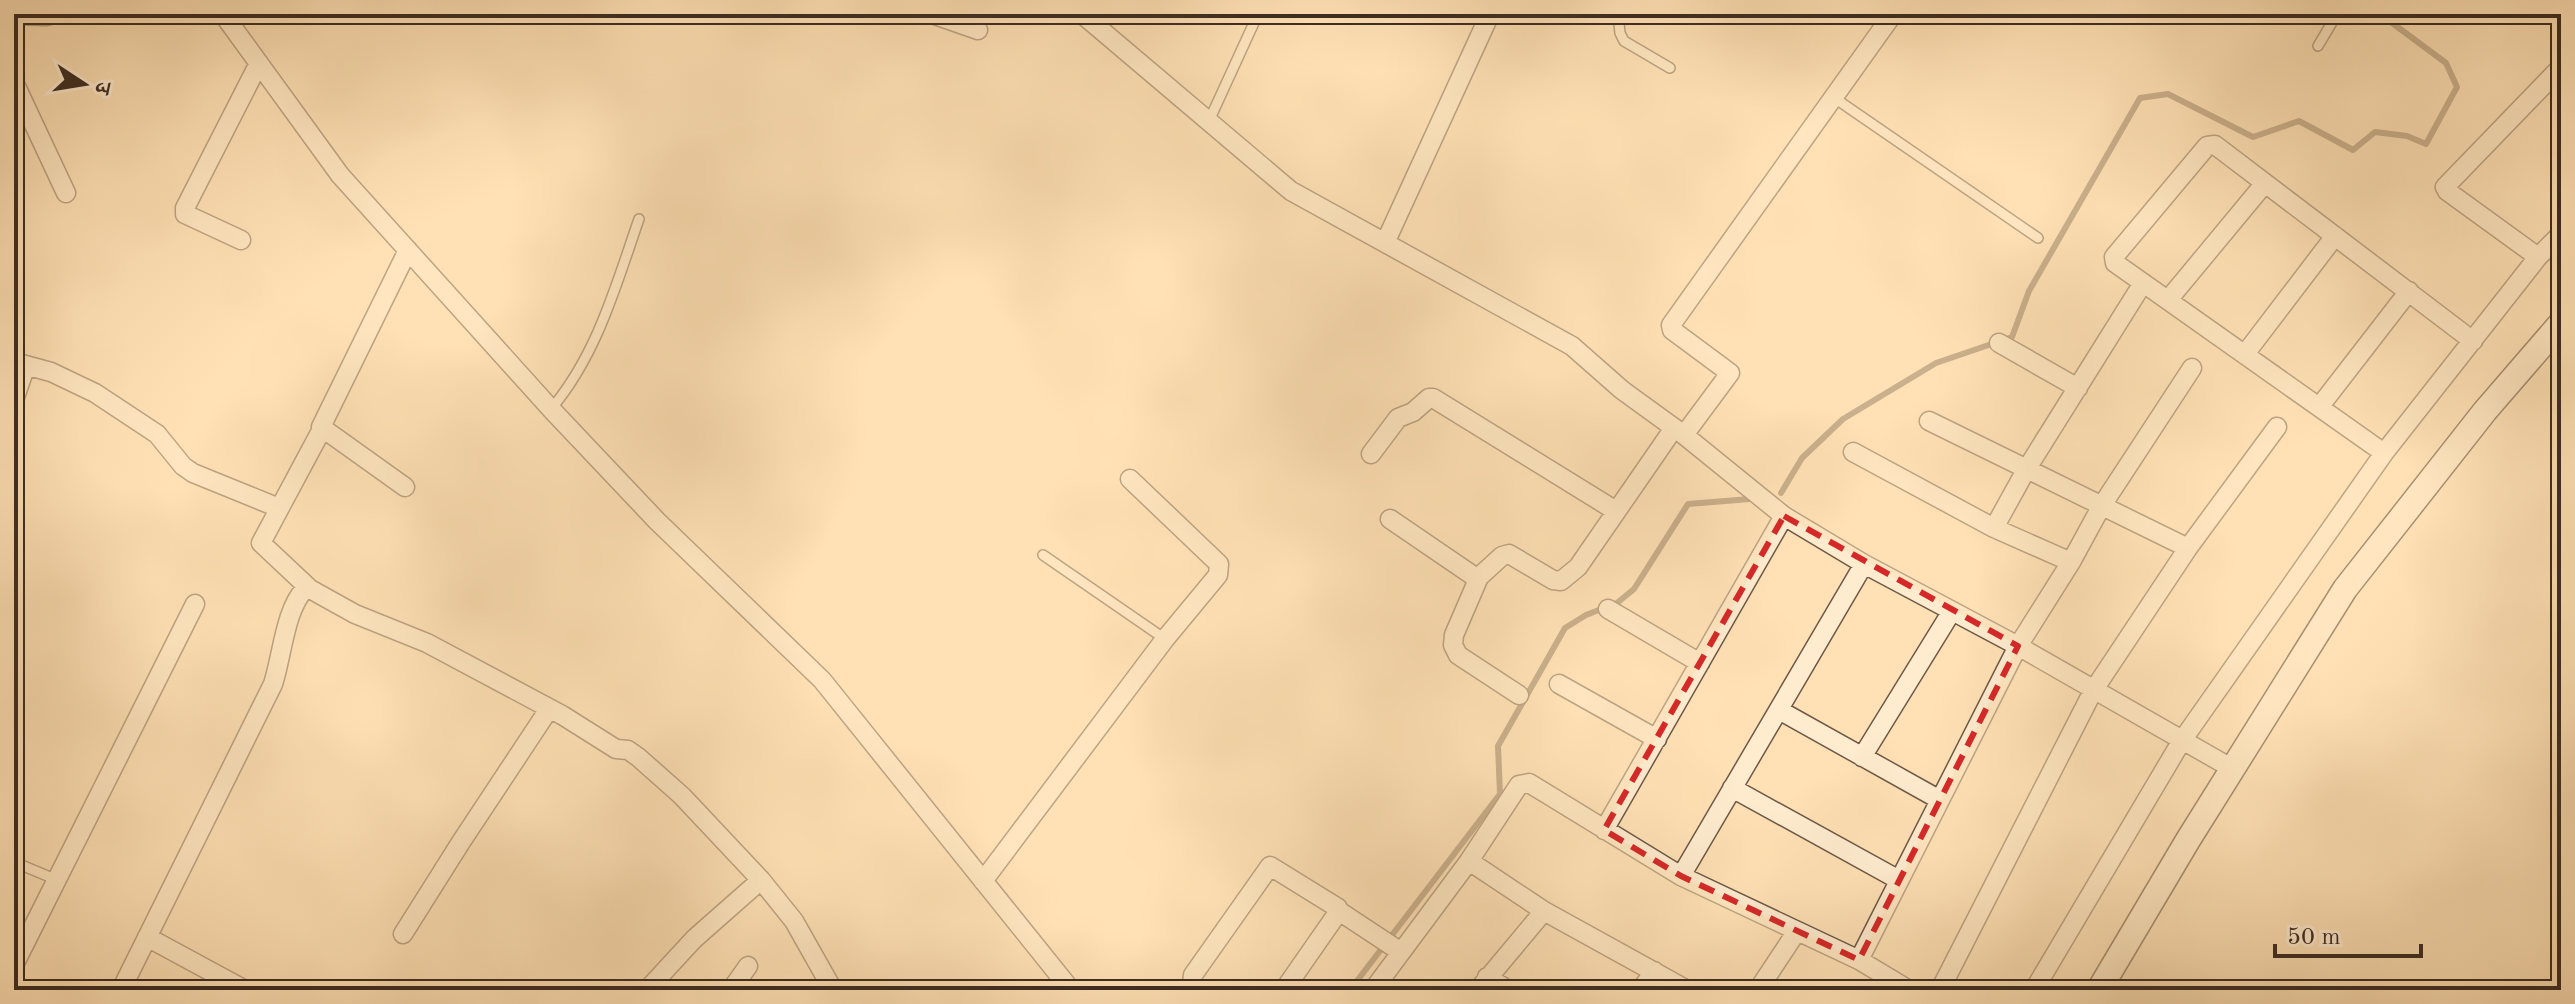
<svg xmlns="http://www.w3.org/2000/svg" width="2575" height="1004" viewBox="0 0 2575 1004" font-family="'Old Standard TT','Noto Serif Devanagari',serif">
  <rect width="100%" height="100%" fill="#ffe1b5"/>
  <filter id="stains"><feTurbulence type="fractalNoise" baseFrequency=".0025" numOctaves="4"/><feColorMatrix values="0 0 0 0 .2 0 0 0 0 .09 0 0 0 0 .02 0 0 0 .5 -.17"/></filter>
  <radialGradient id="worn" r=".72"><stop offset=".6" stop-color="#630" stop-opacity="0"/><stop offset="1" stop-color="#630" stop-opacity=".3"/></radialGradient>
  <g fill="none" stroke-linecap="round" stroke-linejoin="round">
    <!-- stream -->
    <path stroke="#89735c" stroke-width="6" d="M 1781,493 L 1802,458 L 1843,419 L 1936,363 L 2012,337 L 2029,291 L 2140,98 L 2168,94 L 2253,137 L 2299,121 L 2353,150 L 2375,132 L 2407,136 L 2426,144 L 2457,87 L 2446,63 L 2380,14
      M 1350,990 L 1500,794 L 1498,746 L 1565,628 L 1586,615 L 1617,603 L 1634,589 L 1688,504 L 1750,499"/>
    <!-- service casing -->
    <g stroke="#6d5947" stroke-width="12">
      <path id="service" d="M 1618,14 L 1620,33 L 1624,41 L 1670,68
        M 2318,46 L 2337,14
        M 1833,97 L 2038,238
        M 1208,123 L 1258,14
        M 551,409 C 597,355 616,285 639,219
        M 1043,555 L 1165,639
        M 14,862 L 57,880"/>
    </g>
    <!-- minor casing -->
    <g stroke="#6d5947" stroke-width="21">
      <path id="minor" d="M 223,14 L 340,175 L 551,409 L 657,521 L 822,680 L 1071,990
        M 932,14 L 978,30
        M 1082,14 L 1291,191 L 1572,346 L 1622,390 L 1684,435 L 1784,516 L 1864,564 L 2018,646 L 2233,769
        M 14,15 L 46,16 L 55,14
        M 14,82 L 66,193
        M 241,240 L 185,214 L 185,208 L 259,63
        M 1385,243 L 1490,14
        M 2538,257 L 2447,191 L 2445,187 L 2561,67
        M 2168,300 L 2265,183
        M 1999,343 L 2078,388
        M 2245,354 L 2335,236
        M 14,362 L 51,372 L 95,393 L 157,434 L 183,466 L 193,473 L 279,508
        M 14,400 L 26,365
        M 2320,406 L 2409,291
        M 1929,421 L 2188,548
        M 1684,435 L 1730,373 L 1672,330 L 1671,325 L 1893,14
        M 1853,452 L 1994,528 L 2071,562
        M 2384,453 L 2115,263 L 2114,257 L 2207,146 L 2215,145 L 2473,341
        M 1371,454 L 1398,418 L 1413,412 L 1429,398 L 1433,398 L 1616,511
        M 405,487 L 321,427 L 408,250
        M 1390,519 L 1472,575 L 1479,577 L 1502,556 L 1509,554 L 1553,580 L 1561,581 L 1578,567 L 1674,428
        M 1994,528 L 2026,470 L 2143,283
        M 1479,577 L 1454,635 L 1453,645 L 1458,655 L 1519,695
        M 310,589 L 261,543 L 322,429
        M 1608,609 L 1700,663
        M 1559,684 L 1657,739
        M 1779,710 L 1940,800
        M 1862,757 L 1952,611
        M 1732,788 L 1899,880
        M 1604,830 L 1784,516
        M 1469,861 L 1544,911 L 1687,990
        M 1681,876 L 1864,564
        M 983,881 L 1165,639 L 1218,575 L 1219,564 L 1130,479
        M 1339,911 L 1401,952
        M 403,934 L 461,842 L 549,709
        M 147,937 L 245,990
        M 1859,960 L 2018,646 L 2071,562 L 2101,507 L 2192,368
        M 14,965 L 195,604
        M 1487,977 L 1508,990
        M 121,990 L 273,684 C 282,657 285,609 305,589 L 310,589 L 355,614 L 427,643 L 562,715 L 616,749 L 628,750 L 638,757 L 682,796 L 761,880 L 794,921 L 833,990
        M 647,990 L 694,939 L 761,880
        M 731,990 L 748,966
        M 1202,990 L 1192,983 L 1193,975 L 1270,866 L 1338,908 L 1339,911 L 1284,990
        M 1373,990 L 1469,861 L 1519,785 L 1529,783 L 1681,876 L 1859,960 L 1909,990
        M 1478,990 L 1544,911
        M 1641,990 L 1654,971
        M 1758,990 L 1797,931
        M 1940,990 L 2093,691 L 2188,548 L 2277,427
        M 2034,990 L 2181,742 L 2384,453 L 2538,257 L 2561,234"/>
    </g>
    <!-- secondary casing -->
    <g stroke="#3c2c22" stroke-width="27">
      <path id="secondary" d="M 2099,990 L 2188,840 L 2345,589 L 2485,411 L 2561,323"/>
    </g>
    <!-- service -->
    <use href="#service" stroke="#ffeccf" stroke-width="9"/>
    <!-- minor -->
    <use href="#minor" stroke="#ffeccf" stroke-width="18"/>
    <!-- secondary -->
    <use href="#secondary" stroke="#ffeccf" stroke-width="24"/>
  </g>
  <!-- marked area -->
  <path d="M0 0H2575V1004H0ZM 1784,516 L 2018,646 L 1859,960 L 1681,876 L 1604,830 Z" fill="#ffe1b5" fill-opacity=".55" fill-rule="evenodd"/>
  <path fill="none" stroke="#d62828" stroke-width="6" stroke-dasharray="16 10" stroke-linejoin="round" d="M 1784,516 L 2018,646 L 1859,960 L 1681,876 L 1604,830 Z"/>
  <!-- margin -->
  <rect width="2575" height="1004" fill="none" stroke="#ffe1b5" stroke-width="48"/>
  <rect x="16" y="16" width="2543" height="972" fill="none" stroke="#3c2c22" stroke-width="4"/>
  <rect x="24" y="24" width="2527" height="956" fill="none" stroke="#3c2c22" stroke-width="2"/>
  <!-- north arrow -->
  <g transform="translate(84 84) rotate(102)" stroke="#ffeccf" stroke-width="6" paint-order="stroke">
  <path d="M0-6L14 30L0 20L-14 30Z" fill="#3c2c22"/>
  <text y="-12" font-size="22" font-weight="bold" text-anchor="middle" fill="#3c2c22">उ</text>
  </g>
  <!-- scale -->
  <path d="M2275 944v12h146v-12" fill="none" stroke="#3c2c22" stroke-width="4"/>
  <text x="2287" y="944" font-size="24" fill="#3c2c22" stroke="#ffeccf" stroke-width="6" paint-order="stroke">50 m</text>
  <rect width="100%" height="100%" filter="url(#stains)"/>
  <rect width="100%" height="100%" fill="url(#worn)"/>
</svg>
